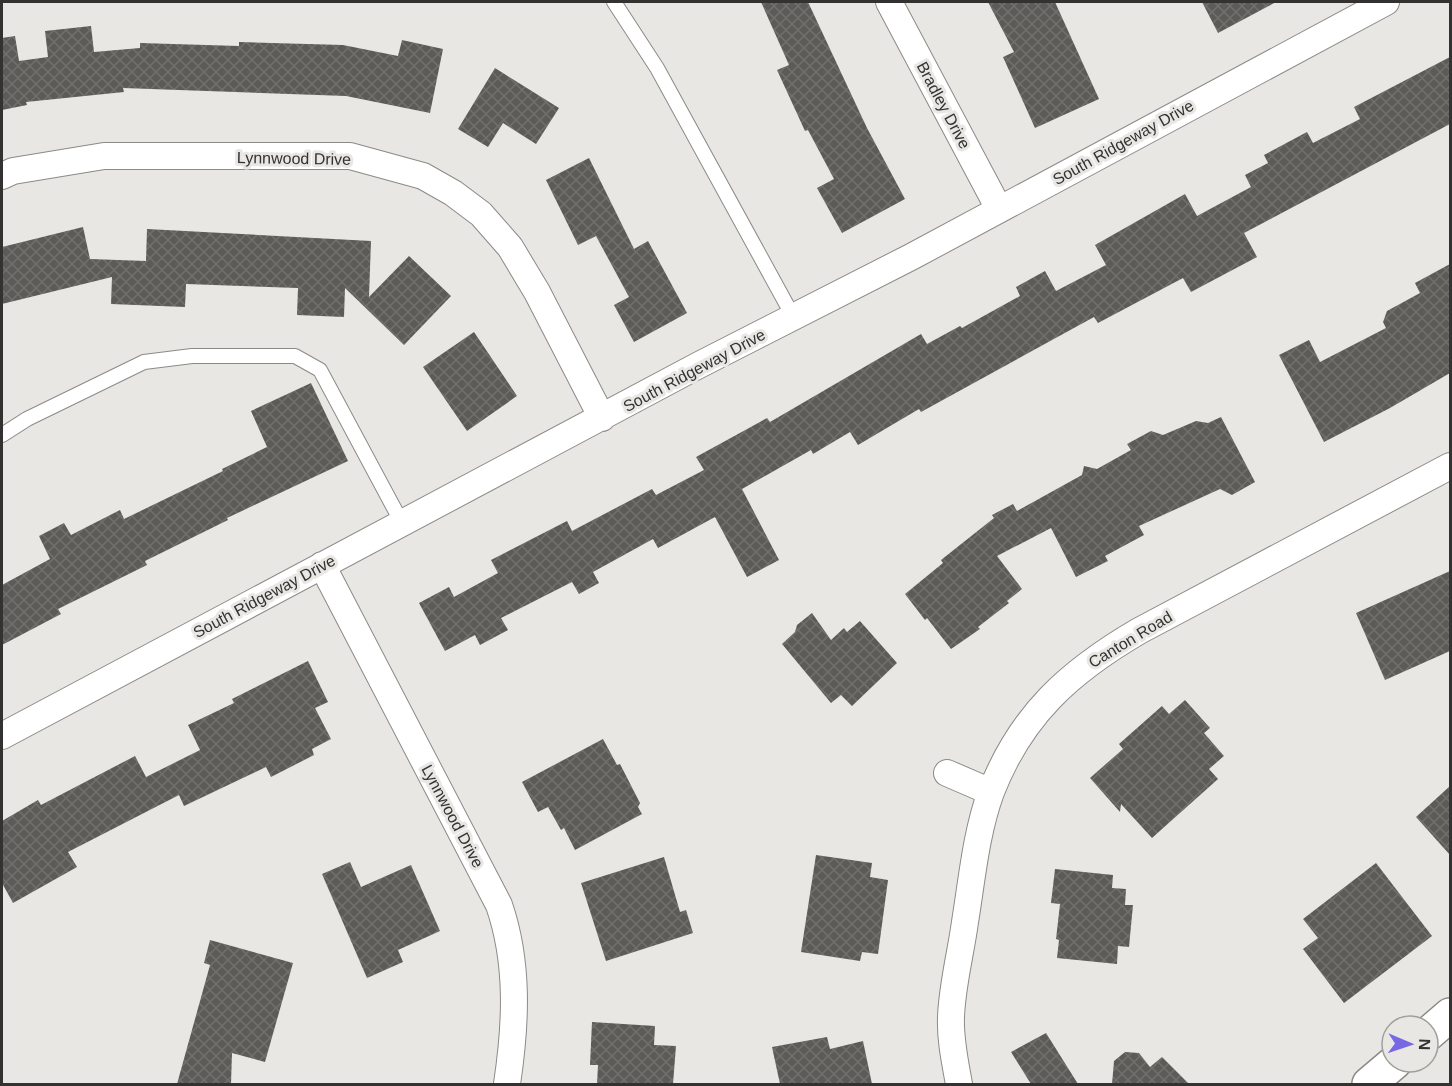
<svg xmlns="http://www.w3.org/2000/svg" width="1452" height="1086" viewBox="0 0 1452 1086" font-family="Helvetica,sans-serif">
  <defs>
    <pattern id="building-cross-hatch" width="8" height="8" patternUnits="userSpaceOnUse" patternTransform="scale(1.5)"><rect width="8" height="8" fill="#5d5b58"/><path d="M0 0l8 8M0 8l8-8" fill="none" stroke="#71706d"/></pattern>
  </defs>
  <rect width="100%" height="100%" fill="#e9e7e4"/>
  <!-- building -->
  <path fill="url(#building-cross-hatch)" d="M 761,2 L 808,2 L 867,128 L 905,199 L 842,233 L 817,188 L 834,179 L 808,130 L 805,131 L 777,70 L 789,65 Z
    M 988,2 L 1055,2 L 1099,99 L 1035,128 L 1003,57 L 1014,52 Z
    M 1202,2 L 1276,2 L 1218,33 Z
    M 91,26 L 94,52 L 140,48 L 140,43 L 239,46 L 239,42 L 343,45 L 398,56 L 402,40 L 443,49 L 430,113 L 346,96 L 123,88 L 124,92 L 26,102 L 27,105 L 2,110 L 2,38 L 15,36 L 19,61 L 48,57 L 45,31 Z
    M 1450,57 L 1450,124 L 1244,233 L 1257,257 L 1191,292 L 1183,278 L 1098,323 L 1094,317 L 921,412 L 919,409 L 858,445 L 850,432 L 813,454 L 811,450 L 742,489 L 779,560 L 747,577 L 715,517 L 658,548 L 653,539 L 593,572 L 599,583 L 579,594 L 572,582 L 501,618 L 508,630 L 480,645 L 475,635 L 445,651 L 419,603 L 449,587 L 454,597 L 498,573 L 491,560 L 567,521 L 572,531 L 652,489 L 656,495 L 704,470 L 696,457 L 767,418 L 770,422 L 921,334 L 927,344 L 960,326 L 962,328 L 1020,296 L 1016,287 L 1045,271 L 1056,291 L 1106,265 L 1095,245 L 1185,194 L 1197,216 L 1251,187 L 1245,175 L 1268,163 L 1264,155 L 1307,132 L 1313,143 L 1360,119 L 1354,107 Z
    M 495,68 L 559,108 L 536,144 L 503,123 L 488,147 L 458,129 Z
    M 589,158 L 634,249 L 648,241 L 687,313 L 634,342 L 614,305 L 629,297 L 596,236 L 578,245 L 546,180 Z
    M 83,227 L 90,259 L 146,261 L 147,229 L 371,241 L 369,297 L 409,256 L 451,296 L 404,345 L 345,288 L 344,317 L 297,315 L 298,288 L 186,284 L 185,307 L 111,304 L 112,277 L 2,304 L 2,247 Z
    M 1450,264 L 1450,373 L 1390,408 L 1324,442 L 1279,355 L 1309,340 L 1320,362 L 1386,328 L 1383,322 L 1387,311 L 1420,293 L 1415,283 Z
    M 474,332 L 517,396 L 467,431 L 423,367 Z
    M 311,383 L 348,461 L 227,518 L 228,520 L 145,561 L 147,565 L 58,609 L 61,614 L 2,645 L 2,585 L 50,559 L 39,536 L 64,523 L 71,535 L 120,510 L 124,519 L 223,471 L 222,469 L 267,447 L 251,411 Z
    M 1221,417 L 1255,482 L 1232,495 L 1220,489 L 1139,526 L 1144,535 L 1105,556 L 1108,561 L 1076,577 L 1051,528 L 997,556 L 1022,589 L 1007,601 L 1009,603 L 978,627 L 980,629 L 951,649 L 927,618 L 925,620 L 905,594 L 943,563 L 941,560 L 994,518 L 992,515 L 1013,504 L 1017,511 L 1082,475 L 1084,466 L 1097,469 L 1131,450 L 1127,444 L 1151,431 L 1163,435 L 1196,421 L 1208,423 Z
    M 1450,571 L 1450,651 L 1385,680 L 1356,613 Z
    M 812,613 L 831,640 L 844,628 L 847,632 L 860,621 L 897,663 L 852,706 L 841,695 L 831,703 L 782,644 L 795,632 L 797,625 Z
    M 308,661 L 328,702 L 315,708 L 331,739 L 312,749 L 314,755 L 271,777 L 266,767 L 184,806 L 179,795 L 68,852 L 77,867 L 13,903 L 2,883 L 2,821 L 38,800 L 41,805 L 135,756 L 146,777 L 200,750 L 188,725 L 234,703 L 232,699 Z
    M 1185,700 L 1210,728 L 1204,733 L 1224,756 L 1209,769 L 1218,779 L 1152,838 L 1121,804 L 1120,812 L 1090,778 L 1123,749 L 1119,744 L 1162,706 L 1169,714 Z
    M 603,739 L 617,765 L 620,764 L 640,803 L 638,807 L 642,814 L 575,850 L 564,828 L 561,830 L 548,807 L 538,812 L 522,782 Z
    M 1450,786 L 1450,855 L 1416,817 Z
    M 816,855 L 872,863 L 870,877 L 888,880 L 878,954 L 862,952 L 860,961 L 801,952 Z
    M 664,857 L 680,912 L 686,910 L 693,933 L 606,961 L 581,883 Z
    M 350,862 L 361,887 L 411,865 L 440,931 L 398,950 L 403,962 L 367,978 L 322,874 Z
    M 1376,863 L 1432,936 L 1344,1003 L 1303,949 L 1318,938 L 1303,919 Z
    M 1055,869 L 1113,875 L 1112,888 L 1126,889 L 1125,905 L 1133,905 L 1129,947 L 1118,946 L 1117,964 L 1057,958 L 1059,940 L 1056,939 L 1060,904 L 1051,903 Z
    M 210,940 L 293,963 L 265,1062 L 232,1053 L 231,1084 L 177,1084 L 210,965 L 204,963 Z
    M 592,1022 L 655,1026 L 654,1045 L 676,1046 L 673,1084 L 597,1084 L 598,1065 L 590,1065 Z
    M 1046,1033 L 1078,1084 L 1031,1084 L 1011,1052 Z
    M 827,1037 L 830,1049 L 863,1041 L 872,1084 L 780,1084 L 772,1047 Z
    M 1125,1052 L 1139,1053 L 1150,1067 L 1162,1057 L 1189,1084 L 1112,1084 L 1114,1061 Z"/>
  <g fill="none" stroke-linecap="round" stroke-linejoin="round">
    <!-- lane casing -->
    <g stroke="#8c8a87" stroke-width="16">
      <path id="lane" d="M 614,2 L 657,68 L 794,318
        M 2,435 L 27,419 L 144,362 L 192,356 L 295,356 L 320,370 L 402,523"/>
    </g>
    <!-- street casing -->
    <g stroke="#8c8a87" stroke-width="28">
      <path id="street" d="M 889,2 L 999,209
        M 2,176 L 13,171 L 104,156 L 350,156 L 423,176 L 453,193 L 481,214 L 510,247 L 537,292 L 602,418
        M 322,565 L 499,905 C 519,963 516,1024 507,1084
        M 2,736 L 699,365 L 911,257 L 1386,2
        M 947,773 L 991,792
        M 959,1084 C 955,1062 950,1039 951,1017 C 952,986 961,952 965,922 C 972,879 976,833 991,792 C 1021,715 1069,672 1139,631 L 1450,466"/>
    </g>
    <!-- secondary casing -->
    <g stroke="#8c8a87" stroke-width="36">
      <path id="secondary" d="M 1428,1034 L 1450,1015
        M 1369,1084 L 1395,1062"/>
    </g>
    <!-- lane -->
    <use href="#lane" stroke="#fff" stroke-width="14"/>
    <!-- street -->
    <use href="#street" stroke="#fff" stroke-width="26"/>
    <!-- secondary -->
    <use href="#secondary" stroke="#fff" stroke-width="33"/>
  </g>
  <g text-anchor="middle" stroke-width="6" stroke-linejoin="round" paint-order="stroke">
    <!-- street labels -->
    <g font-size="16" fill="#333231" stroke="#e9e7e4">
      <text transform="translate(944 105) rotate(62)" y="6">Bradley Drive</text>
      <text transform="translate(1123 142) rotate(-29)" y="6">South Ridgeway Drive</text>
      <text transform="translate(294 158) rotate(1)" y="6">Lynnwood Drive</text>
      <text transform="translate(694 370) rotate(-28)" y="6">South Ridgeway Drive</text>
      <text transform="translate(264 596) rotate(-28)" y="6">South Ridgeway Drive</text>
      <text transform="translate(1130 639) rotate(-31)" y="6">Canton Road</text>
      <text transform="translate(453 816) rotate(62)" y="6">Lynnwood Drive</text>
    </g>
  </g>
  <!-- border -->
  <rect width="1452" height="1086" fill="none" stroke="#333231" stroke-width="6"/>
  <!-- north arrow -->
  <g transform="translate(1410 1044) rotate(92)"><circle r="28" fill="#e9e7e4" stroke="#a09f9c" stroke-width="1.5"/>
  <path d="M0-4.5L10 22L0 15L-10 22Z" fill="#7768e3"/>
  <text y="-9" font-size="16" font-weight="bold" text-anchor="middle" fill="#333231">N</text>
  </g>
</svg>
